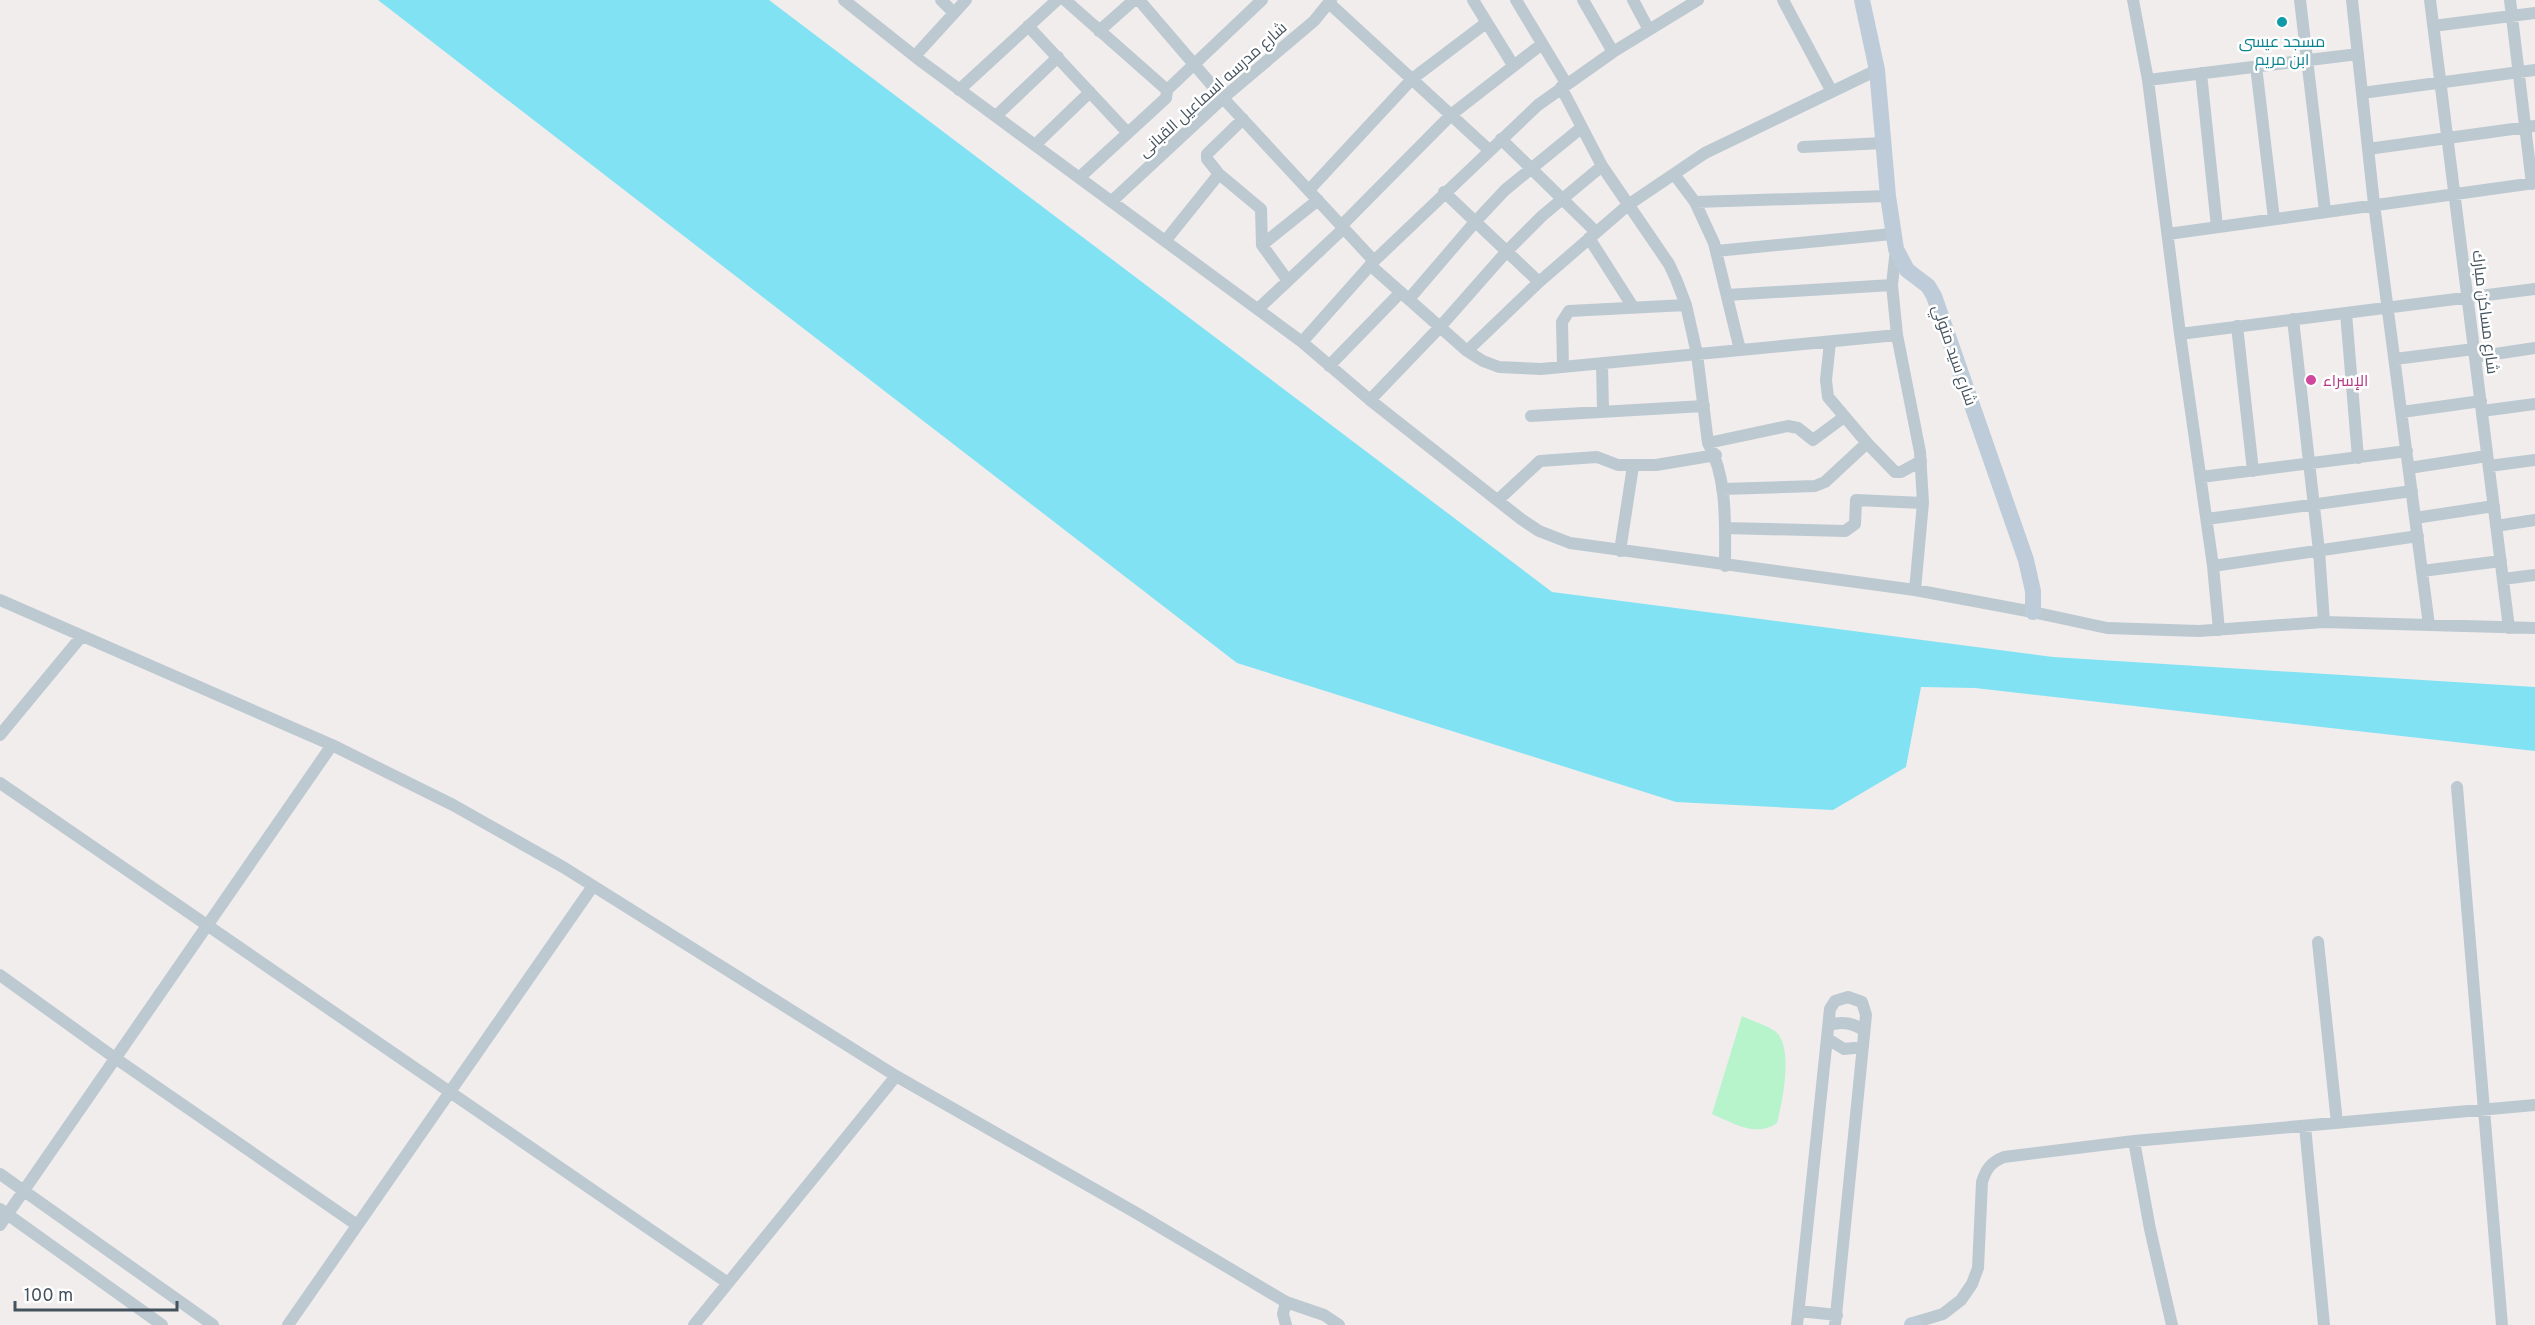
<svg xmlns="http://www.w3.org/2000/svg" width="2535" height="1325" viewBox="0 0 2535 1325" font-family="Overpass,Cairo,sans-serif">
  <rect width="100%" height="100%" fill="#f1eded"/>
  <!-- green -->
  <path fill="#b7f3cb" d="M 1742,1016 C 1752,1021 1767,1025 1776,1032 C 1794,1048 1782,1103 1777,1123 C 1756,1138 1733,1123 1712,1114 Z"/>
  <!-- water -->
  <path fill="#81e2f3" d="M 378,0 L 769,0 L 1552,592 L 2053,657 L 2535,687 L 2535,751 L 1975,688 L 1921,687 L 1906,767 L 1833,810 L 1676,802 L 1237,663 Z"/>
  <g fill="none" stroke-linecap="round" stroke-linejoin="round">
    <!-- street -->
    <path stroke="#bdc9d1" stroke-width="12" d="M 844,0 L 922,62 L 1302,342 L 1370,400 L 1521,519 L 1539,531 L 1570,543 L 1915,590 L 2033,612 L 2107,628 L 2199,631 L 2324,622 L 2535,628
      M 941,0 L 954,13
      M 1065,0 L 1167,90
      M 1139,0 L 1223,98 L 1374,261
      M 1473,0 L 1513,65
      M 1516,0 L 1566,83
      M 1583,0 L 1613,52
      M 1633,0 L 1649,30
      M 1783,0 L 1832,92
      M 2133,0 L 2148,80 L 2180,334 L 2213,566 L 2219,630
      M 2300,0 L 2325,211
      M 2352,0 L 2374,204 L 2429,625
      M 2430,0 L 2509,628
      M 2510,0 L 2532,184
      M 1329,3 L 1489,150
      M 1028,26 L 1127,132
      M 2433,26 L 2535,13
      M 1099,31 L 1134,0
      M 915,56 L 966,0
      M 2256,66 L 2274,219
      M 2201,73 L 2217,227
      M 2148,80 L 2358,54
      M 1561,87 L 1602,166 L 1669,264 L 1676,279 L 1686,305 L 1697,354 L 1708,443 C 1728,478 1725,526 1725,566
      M 959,90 L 1057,0
      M 2362,93 L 2535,70
      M 996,116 L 1058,57
      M 1243,119 L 1207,154 L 1207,159 L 1219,174 L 1261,209 L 1262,245 L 1288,281
      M 1501,139 L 1596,232
      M 1035,145 L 1090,92
      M 1803,147 L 1883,143
      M 2368,149 L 2535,126
      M 1674,174 L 1695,202 L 1714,243 L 1740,350
      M 1080,177 L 1166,98 L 1167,90 L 1262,0
      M 1309,190 L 1412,79 L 1486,23
      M 1444,192 L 1539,282
      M 1112,201 L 1223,98 L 1314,21 L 1331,0
      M 1695,202 L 1888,196
      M 1342,225 L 1452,114 L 1542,44
      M 2168,234 L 2535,183
      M 1589,238 L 1633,307
      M 1166,240 L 1219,174
      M 1262,245 L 1318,200
      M 1896,249 L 1892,285 L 1897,335 L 1920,452 L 1923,503 L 1915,590
      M 1716,251 L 1892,234
      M 1370,265 L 1467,351 L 1483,361 L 1499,367 L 1541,369 L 1897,335
      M 1727,295 L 1892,285
      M 1409,299 L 1475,222 L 1505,190 L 1581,128
      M 1258,309 L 1344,228
      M 2346,313 L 2358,458
      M 2293,319 L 2319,551 L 2324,622
      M 2237,326 L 2253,471
      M 2180,334 L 2535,289
      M 1302,342 L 1374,261 L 1538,105 L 1613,52 L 1698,0
      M 1830,342 L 1826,380 L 1828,397 L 1867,443 L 1895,472 L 1901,472 L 1921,461
      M 1467,351 L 1539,282 L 1628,205 L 1705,153 L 1877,70
      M 2475,357 L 2535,348
      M 2395,359 L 2474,349
      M 1602,363 L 1603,410
      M 1329,366 L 1401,292
      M 1563,367 L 1562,322 L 1569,311 L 1686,305
      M 1370,400 L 1440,327 L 1507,251 L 1542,216 L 1602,166
      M 2482,411 L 2535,404
      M 2402,412 L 2481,401
      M 1531,416 L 1704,406
      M 1708,443 L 1788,426 L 1798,428 L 1813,440 L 1844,417
      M 2489,466 L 2535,460
      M 2409,468 L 2487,456
      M 2201,477 L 2407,451
      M 1722,489 L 1815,486 L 1825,482 L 1867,443
      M 1498,500 L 1540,461 L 1597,457 L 1618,465 L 1656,465 L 1716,455
      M 2415,518 L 2494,506
      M 2207,519 L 2412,491
      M 2496,526 L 2535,520
      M 1725,528 L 1845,531 L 1855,524 L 1856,500 L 1923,503
      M 1620,551 L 1633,466
      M 2213,566 L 2418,536
      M 2422,571 L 2501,561
      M 2503,579 L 2535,575
      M 0,600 L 332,745 L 453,805 L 563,867 L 896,1076 L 1138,1214 L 1286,1302 L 1324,1315 L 1339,1325
      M 0,735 L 81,637
      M 0,783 L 728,1283
      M 2457,787 L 2502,1325
      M 2318,942 L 2337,1123
      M 0,975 L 115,1058 L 357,1225
      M 1829,1025 C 1842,1021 1853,1022 1864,1031
      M 1828,1039 L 1844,1049 L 1863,1047
      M 2305,1126 L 2324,1325
      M 2134,1141 L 2150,1229 L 2172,1325
      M 0,1174 L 213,1325
      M 0,1209 L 162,1325
      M 0,1225 L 332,745
      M 1286,1302 L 1283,1314 L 1286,1325
      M 1799,1311 L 1837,1315
      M 1913,1323 L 1943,1314 L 1961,1300 L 1972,1284 L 1978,1268 L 1982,1182 C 1986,1169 1991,1162 2004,1157 L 2134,1141 L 2535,1105
      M 288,1325 L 593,886
      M 694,1325 L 896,1076
      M 1797,1325 L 1830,1009 L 1835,1001 L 1848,997 L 1862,1002 L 1866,1015 L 1835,1325"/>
    <!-- secondary -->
    <path stroke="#beccd9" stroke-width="16" d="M 1862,0 L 1877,70 L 1888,196 L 1896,249 L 1907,270 L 1928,286 L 1934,296 L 2026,560 L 2033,591 L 2033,612
      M 1912,1325 L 1914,1325"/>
  </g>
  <!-- markers -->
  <circle fill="#0f9aa8" stroke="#fff" stroke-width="2" cx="2282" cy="22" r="6"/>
  <circle fill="#d1479c" stroke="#fff" stroke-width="2" cx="2311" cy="380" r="6"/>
  <g text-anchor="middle" stroke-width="5" stroke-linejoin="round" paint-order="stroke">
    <!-- culture labels -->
    <g font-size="16" fill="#0d838f" stroke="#fff">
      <text x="2282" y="47">مسجد عيسى<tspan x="2282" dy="18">ابن مريم</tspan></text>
    </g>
    <!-- street labels -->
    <g font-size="16" fill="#44525d" stroke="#fff">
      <text transform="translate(1212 89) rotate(-42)" y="6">شارع مدرسه اسماعيل القبانى</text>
      <text transform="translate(2486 312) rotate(83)" y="6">شارع مساكن مبارك</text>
      <text transform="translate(1955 355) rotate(71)" y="6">شارع سيد متولي</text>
    </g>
    <!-- hotel labels -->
    <g font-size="16" fill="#b23c85" stroke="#fff" text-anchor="start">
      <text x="2323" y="386">الإسراء</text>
    </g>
  </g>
  <!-- scale -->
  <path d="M15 1301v9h162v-9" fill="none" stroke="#44525d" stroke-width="3"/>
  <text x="24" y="1301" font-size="18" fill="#44525d" stroke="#ffffff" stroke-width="4.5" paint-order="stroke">100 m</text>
</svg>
